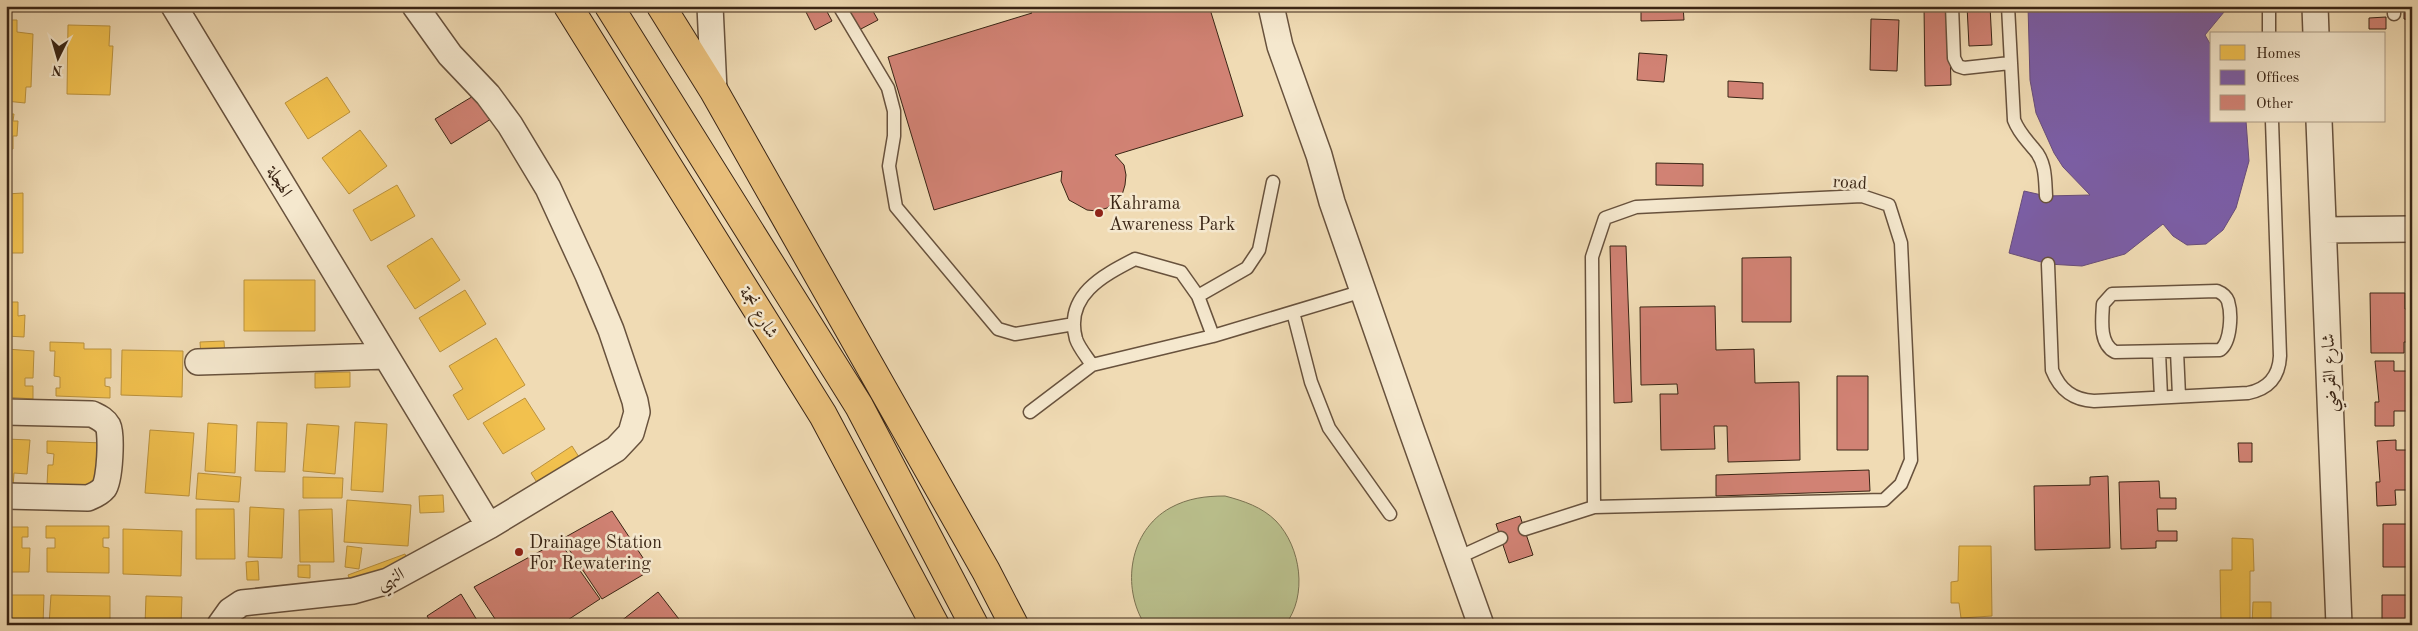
<svg xmlns="http://www.w3.org/2000/svg" width="2418" height="631" viewBox="0 0 2418 631" font-family="'Old Standard TT',Amiri,serif">
  <rect width="100%" height="100%" fill="#f0dbb4"/>
  <filter id="stains"><feTurbulence type="fractalNoise" baseFrequency=".004" numOctaves="4"/><feColorMatrix values="0 0 0 0 .2 0 0 0 0 .09 0 0 0 0 .02 0 0 0 .5 -.17"/></filter>
  <radialGradient id="worn" r=".72"><stop offset=".6" stop-color="#630" stop-opacity="0"/><stop offset="1" stop-color="#630" stop-opacity=".3"/></radialGradient>
  <!-- green -->
  <path fill="#bac08d" stroke="#7a7251" d="M 1225,496 C 1244,501 1262,507 1276,521 C 1301,547 1308,596 1285,625 L 1145,625 C 1121,587 1129,531 1170,508 C 1188,498 1206,496 1225,496 Z"/>
  <!-- homes -->
  <path fill="#f2c14e" stroke="#bb923d" d="M 6,20 L 17,20 L 17,32 L 33,34 L 31,87 L 26,87 L 25,103 L 6,101 Z
    M 68,25 L 110,26 L 109,46 L 113,46 L 110,95 L 67,94 Z
    M 327,77 L 350,112 L 308,139 L 285,103 Z
    M 6,114 L 14,114 L 13,121 L 18,121 L 17,136 L 13,136 L 13,149 L 6,149 Z
    M 360,130 L 387,166 L 349,194 L 322,158 Z
    M 397,185 L 415,216 L 371,241 L 353,210 Z
    M 23,193 L 23,253 L 6,253 L 6,194 Z
    M 432,238 L 460,280 L 415,309 L 387,266 Z
    M 244,280 L 315,280 L 315,331 L 244,331 Z
    M 465,290 L 486,324 L 440,352 L 419,318 Z
    M 6,302 L 18,302 L 18,316 L 25,315 L 24,337 L 6,336 Z
    M 496,338 L 525,385 L 468,420 L 453,395 L 463,389 L 449,366 Z
    M 224,341 L 225,356 L 201,357 L 200,342 Z
    M 50,342 L 84,343 L 84,349 L 111,349 L 111,378 L 105,378 L 105,386 L 110,387 L 110,398 L 56,396 L 56,388 L 60,388 L 60,377 L 54,376 L 55,351 L 50,351 Z
    M 6,349 L 34,351 L 33,378 L 25,378 L 25,386 L 33,386 L 33,399 L 6,397 Z
    M 122,350 L 183,351 L 182,397 L 121,395 Z
    M 350,372 L 350,387 L 315,388 L 315,373 Z
    M 525,398 L 545,429 L 503,454 L 483,423 Z
    M 257,422 L 287,423 L 285,472 L 255,471 Z
    M 355,422 L 387,424 L 383,492 L 351,490 Z
    M 208,423 L 237,425 L 235,473 L 205,471 Z
    M 307,424 L 339,426 L 335,474 L 303,471 Z
    M 150,430 L 194,433 L 189,496 L 145,493 Z
    M 6,439 L 30,440 L 27,474 L 14,473 L 13,487 L 6,487 Z
    M 47,441 L 104,443 L 97,453 L 97,463 L 103,487 L 47,485 L 48,465 L 53,465 L 54,454 L 47,453 Z
    M 572,446 L 584,465 L 543,492 L 531,473 Z
    M 198,473 L 241,477 L 239,502 L 196,499 Z
    M 303,477 L 343,478 L 342,498 L 303,498 Z
    M 443,495 L 444,512 L 420,513 L 419,496 Z
    M 347,500 L 411,505 L 408,546 L 344,542 Z
    M 250,507 L 284,509 L 282,558 L 248,557 Z
    M 196,509 L 234,509 L 235,559 L 196,559 Z
    M 332,509 L 334,562 L 300,562 L 299,510 Z
    M 46,526 L 109,526 L 109,538 L 103,538 L 103,547 L 109,548 L 109,573 L 47,572 L 47,548 L 55,548 L 55,538 L 46,538 Z
    M 6,527 L 28,527 L 28,537 L 22,537 L 22,548 L 30,548 L 29,572 L 6,572 Z
    M 123,529 L 182,531 L 181,576 L 123,574 Z
    M 2232,538 L 2253,539 L 2254,571 L 2250,571 L 2250,625 L 2221,625 L 2220,570 L 2232,570 Z
    M 347,546 L 362,548 L 359,569 L 345,567 Z
    M 1959,546 L 1991,546 L 1992,616 L 1961,618 L 1959,603 L 1951,603 L 1951,582 L 1958,581 Z
    M 405,554 L 409,566 L 353,587 L 348,575 Z
    M 258,561 L 259,580 L 247,580 L 246,562 Z
    M 298,565 L 310,565 L 310,578 L 298,577 Z
    M 6,595 L 44,595 L 43,625 L 6,625 Z
    M 51,595 L 110,596 L 110,625 L 49,625 Z
    M 146,596 L 182,597 L 181,625 L 145,625 Z
    M 2253,602 L 2271,602 L 2271,625 L 2252,625 Z"/>
  <!-- offices -->
  <path fill="#7b5ea7" stroke="#684d7b" d="M 2028,6 L 2229,6 L 2205,35 L 2212,47 L 2212,121 L 2246,121 L 2249,161 L 2236,208 L 2223,230 L 2206,244 L 2187,245 L 2173,236 L 2163,224 L 2125,254 L 2082,266 L 2048,264 L 2009,253 L 2024,191 L 2046,196 L 2090,195 L 2063,167 L 2054,153 L 2036,113 L 2030,80 Z"/>
  <!-- building -->
  <path fill="#d18274" stroke="#3a2515" d="M 803,6 L 824,6 L 832,21 L 815,30 Z
    M 846,6 L 870,6 L 878,20 L 859,30 Z
    M 1024,6 L 1209,6 L 1243,116 L 1115,155 L 1124,165 L 1126,175 L 1125,185 L 1122,195 L 1107,208 L 1097,211 L 1087,210 L 1069,200 L 1061,181 L 1062,171 L 934,210 L 888,57 L 1032,13 Z
    M 1641,6 L 1683,6 L 1684,20 L 1641,21 Z
    M 1924,6 L 1949,6 L 1951,85 L 1925,86 Z
    M 1967,6 L 1990,6 L 1992,45 L 1969,46 Z
    M 2404,6 L 2412,6 L 2412,20 L 2404,19 Z
    M 2386,17 L 2386,29 L 2369,29 L 2369,18 Z
    M 1871,19 L 1899,20 L 1897,71 L 1870,70 Z
    M 1639,53 L 1667,55 L 1664,82 L 1637,80 Z
    M 1728,81 L 1763,83 L 1763,99 L 1728,97 Z
    M 475,95 L 491,119 L 451,144 L 435,119 Z
    M 1656,163 L 1703,164 L 1703,186 L 1656,185 Z
    M 1610,246 L 1626,246 L 1632,402 L 1614,403 Z
    M 1791,257 L 1791,322 L 1742,322 L 1742,258 Z
    M 2370,293 L 2405,293 L 2405,309 L 2412,309 L 2412,342 L 2404,342 L 2404,353 L 2371,353 Z
    M 1715,306 L 1716,350 L 1754,349 L 1755,383 L 1799,382 L 1800,460 L 1728,462 L 1727,426 L 1714,426 L 1715,449 L 1661,450 L 1660,394 L 1678,394 L 1677,384 L 1641,385 L 1640,307 Z
    M 2375,361 L 2394,361 L 2394,371 L 2412,371 L 2412,411 L 2394,411 L 2394,426 L 2375,426 L 2375,402 L 2379,402 Z
    M 1837,376 L 1868,376 L 1868,450 L 1837,450 Z
    M 2396,440 L 2396,450 L 2412,450 L 2412,490 L 2395,490 L 2396,505 L 2377,506 L 2376,482 L 2380,482 L 2377,441 Z
    M 2238,443 L 2252,443 L 2252,462 L 2239,462 Z
    M 1869,470 L 1870,491 L 1716,496 L 1716,475 Z
    M 2108,476 L 2110,548 L 2035,550 L 2034,486 L 2090,485 L 2090,477 Z
    M 2159,481 L 2160,498 L 2176,498 L 2176,509 L 2157,509 L 2158,531 L 2177,531 L 2177,541 L 2156,541 L 2156,548 L 2121,549 L 2119,482 Z
    M 612,511 L 651,570 L 602,599 L 562,539 Z
    M 1520,516 L 1533,555 L 1509,563 L 1496,524 Z
    M 2383,524 L 2412,524 L 2412,567 L 2383,567 Z
    M 559,541 L 600,599 L 560,625 L 499,625 L 474,587 Z
    M 658,592 L 682,623 L 679,625 L 616,625 Z
    M 461,594 L 480,625 L 433,625 L 427,616 Z
    M 2382,595 L 2412,595 L 2412,625 L 2382,625 Z"/>
  <g fill="none" stroke-linecap="round" stroke-linejoin="round">
    <!-- lane casing -->
    <g stroke="#68523d" stroke-width="15">
      <path id="lane" d="M 839,6 L 888,88 L 894,111 L 894,136 L 889,166 L 896,207 L 998,329 L 1015,334 L 1074,324
        M 1952,6 L 1954,58 L 1958,66 L 1964,68 L 2010,63
        M 2008,6 L 2014,120 C 2019,133 2026,139 2034,149 C 2046,162 2045,179 2046,196
        M 2269,6 L 2269,34
        M 2394,6 L 2394,14
        M 2048,264 L 2052,370 C 2060,390 2073,400 2094,401 L 2248,393 C 2268,389 2279,377 2280,356 L 2272,121
        M 2217,291 C 2222,293 2226,296 2228,301 C 2232,314 2231,342 2220,350 L 2115,352 C 2099,344 2102,320 2103,304 L 2112,294 Z
        M 1198,296 L 1247,268 L 1259,250 L 1273,182
        M 1293,312 L 1311,382 L 1329,428 L 1390,514
        M 1213,336 L 1198,296 L 1181,272 L 1135,259 C 1104,275 1064,295 1076,339 C 1079,348 1087,357 1092,365 L 1213,336 L 1363,291
        M 2177,351 L 2179,396
        M 2159,352 L 2161,397
        M 1030,412 L 1092,365
        M 1525,529 L 1594,507 L 1884,500 L 1901,484 L 1911,460 L 1901,243 L 1889,205 L 1862,196 L 1636,207 L 1605,218 L 1592,257 L 1594,507
        M 1457,558 L 1501,538"/>
    </g>
    <!-- street casing -->
    <g stroke="#68523d" stroke-width="28">
      <path id="street" d="M 174,6 L 489,526
        M 710,6 L 714,91
        M 1271,6 L 1280,46 L 1319,155 L 1332,202 L 1411,429 L 1481,625
        M 2315,6 L 2316,34
        M 2319,121 L 2339,625
        M 2324,230 L 2412,229
        M 198,362 L 386,356
        M 6,412 L 92,414 C 98,417 104,419 108,426 C 112,434 110,480 104,488 C 100,493 93,496 88,498 L 6,496
        M 220,625 L 230,611 L 242,603 L 353,591 L 388,581 L 489,526 L 616,449 L 631,433 L 637,412 L 635,401 L 611,330 L 588,275 L 548,188 L 510,125 L 488,95 L 450,55 L 415,6"/>
    </g>
    <!-- primary casing -->
    <g stroke="#3a2515" stroke-width="30">
      <path id="primary" d="M 568,6 L 823,415 L 935,625
        M 609,6 L 859,406 L 974,625
        M 661,6 L 714,91 L 986,571 L 1014,625"/>
    </g>
    <!-- lane -->
    <use href="#lane" stroke="#f5e8ce" stroke-width="12"/>
    <!-- street -->
    <use href="#street" stroke="#f5e8ce" stroke-width="25"/>
    <!-- primary -->
    <use href="#primary" stroke="#e8be7a" stroke-width="28"/>
  </g>
  <!-- markers -->
  <g fill="#8f2418" stroke="#f5e8ce" stroke-width="2">
    <circle cx="1099" cy="213" r="5"/>
    <circle cx="519" cy="552" r="5"/>
  </g>
  <g text-anchor="middle" stroke-width="5" stroke-linejoin="round" paint-order="stroke">
    <!-- street labels -->
    <g font-size="18" fill="#3a2515" stroke="#f5e8ce">
      <text transform="translate(280 181) rotate(59)" y="6">الهجلة</text>
      <text transform="translate(1850 182) rotate(3)" y="6">road</text>
      <text transform="translate(759 312) rotate(58)" y="6">شارع نجمة</text>
      <text transform="translate(2329 373) rotate(-92)" y="6">شارع القرضي</text>
      <text transform="translate(390 578) rotate(-25)" y="6">النهي</text>
    </g>
    <!-- poi labels -->
    <g font-size="18" fill="#3a2515" stroke="#f5e8ce" text-anchor="start">
      <text x="1109" y="209">Kahrama<tspan x="1109" dy="21">Awareness Park</tspan></text>
      <text x="529" y="548">Drainage Station<tspan x="529" dy="21">For Rewatering</tspan></text>
    </g>
  </g>
  <!-- margin -->
  <rect width="2418" height="631" fill="none" stroke="#f0dbb4" stroke-width="25"/>
  <rect x="8" y="8" width="2403" height="616" fill="none" stroke="#3a2515" stroke-width="2.5"/>
  <rect x="12" y="12" width="2393" height="606" fill="none" stroke="#3a2515"/>
  <!-- legend -->
  <rect x="2210" y="32" width="175" height="90" fill="#f5e8ce" stroke="#aa9a84"/>
  <rect x="2220" y="45" width="25" height="15" fill="#f2c14e" stroke="#aa9a84"/>
  <text x="2256" y="58" font-size="15" fill="#3a2515">Homes</text>
  <rect x="2220" y="70" width="25" height="15" fill="#7b5ea7" stroke="#aa9a84"/>
  <text x="2256" y="82" font-size="15" fill="#3a2515">Offices</text>
  <rect x="2220" y="95" width="25" height="15" fill="#d18274" stroke="#aa9a84"/>
  <text x="2256" y="108" font-size="15" fill="#3a2515">Other</text>
  <!-- north arrow -->
  <g transform="translate(58 58) rotate(185)" stroke="#f5e8ce" stroke-width="4" paint-order="stroke">
  <path d="M0-4L9 19L0 12L-9 19Z" fill="#3a2515"/>
  <text y="-8" font-size="14" font-weight="bold" text-anchor="middle" fill="#3a2515">N</text>
  </g>
  <rect width="100%" height="100%" filter="url(#stains)"/>
  <rect width="100%" height="100%" fill="url(#worn)"/>
</svg>
